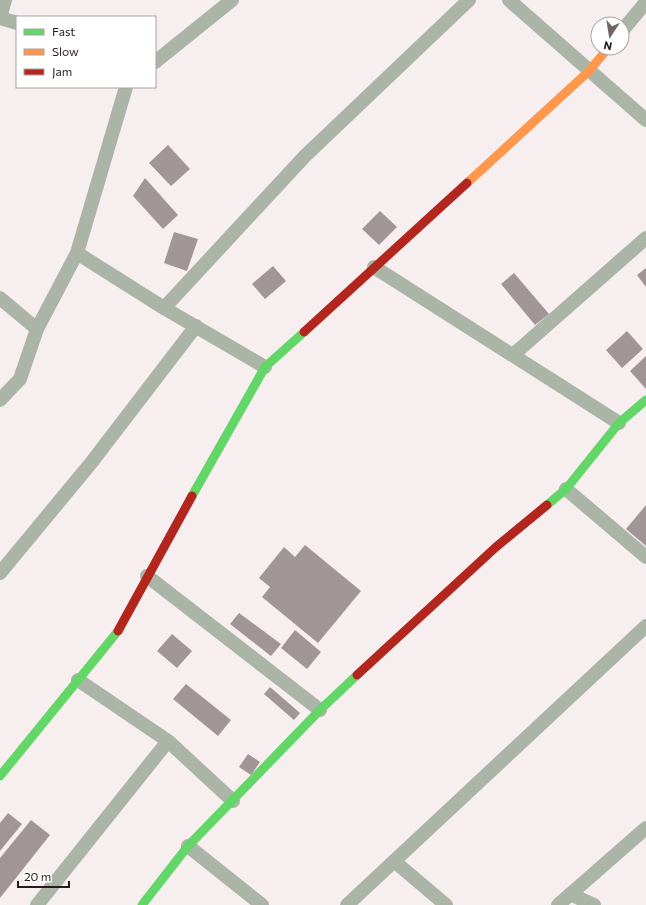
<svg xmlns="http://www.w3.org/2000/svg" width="646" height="905" viewBox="0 0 646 905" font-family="Commissioner,sans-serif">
  <rect width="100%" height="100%" fill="#f7eef0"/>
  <!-- building -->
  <path fill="#a09698" d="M 168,145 L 190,169 L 171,186 L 149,163 Z
    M 145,178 L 178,215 L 163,229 L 133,196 Z
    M 380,211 L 397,227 L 379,245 L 362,229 Z
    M 174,232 L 198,239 L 187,271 L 164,263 Z
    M 273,266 L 286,281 L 265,299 L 252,284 Z
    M 646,268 L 646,287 L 637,275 Z
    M 514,273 L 549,314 L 535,325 L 501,284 Z
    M 627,331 L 643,349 L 622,368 L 606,350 Z
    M 646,356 L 646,389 L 630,371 Z
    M 646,505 L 646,546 L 626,529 Z
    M 305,545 L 361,591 L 318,643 L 262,597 L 270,587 L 259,578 L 284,547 L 295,557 Z
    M 239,613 L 281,644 L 271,656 L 230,624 Z
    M 295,630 L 321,652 L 307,669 L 281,648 Z
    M 172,634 L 192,651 L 177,668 L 157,651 Z
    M 186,684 L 231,720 L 218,736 L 173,699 Z
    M 270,687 L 300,713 L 294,720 L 264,694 Z
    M 248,754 L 260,762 L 251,775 L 239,767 Z
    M 8,813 L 22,824 L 0,851 L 0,823 Z
    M 31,820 L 50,835 L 0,898 L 0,858 Z"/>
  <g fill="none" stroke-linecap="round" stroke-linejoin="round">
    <!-- street -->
    <path stroke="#aab4a7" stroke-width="14" d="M 509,0 L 646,120
      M 0,18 L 5,0
      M 0,18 L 17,23
      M 622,31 L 646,2
      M 155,62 L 232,0
      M 77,253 L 164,308 L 265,367
      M 374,267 L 619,423
      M 0,298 L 37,329
      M 164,308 L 305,156 L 469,0
      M 513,355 L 646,238
      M 0,400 L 20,379 L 37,329 L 77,253 L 126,87
      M 566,489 L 646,557
      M 0,573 L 91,463 L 196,326
      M 147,576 L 320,710
      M 78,680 L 168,741 L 233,801
      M 188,846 L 262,905
      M 394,861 L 446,905
      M 570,894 L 594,905
      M 37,905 L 168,741
      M 347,905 L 646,626
      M 558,905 L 646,828"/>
    <!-- fast -->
    <path stroke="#63d668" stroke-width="9" d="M 192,496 L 265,367 L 304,332
      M 547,505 L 566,489 L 619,423 L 646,400
      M 0,776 L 118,631
      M 142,905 L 188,846 L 320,710 L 357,675"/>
    <!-- slow -->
    <path stroke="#ff974d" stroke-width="9" d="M 467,183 L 589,71 L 608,48"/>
    <!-- jam -->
    <path stroke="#b3261e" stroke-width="9" d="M 304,332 L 467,183
      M 118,631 L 192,496
      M 357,675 L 496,547 L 547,505"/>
  </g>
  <!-- legend -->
  <rect x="16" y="16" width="140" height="72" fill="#ffffff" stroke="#a9a3a4"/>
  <rect x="24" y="29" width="20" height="6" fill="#63d668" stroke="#a9a3a4"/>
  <text x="52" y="36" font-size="12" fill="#27191c">Fast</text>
  <rect x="24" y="49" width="20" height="6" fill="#ff974d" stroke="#a9a3a4"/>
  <text x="52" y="56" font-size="12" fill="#27191c">Slow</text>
  <rect x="24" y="69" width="20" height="6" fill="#b3261e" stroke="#a9a3a4"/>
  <text x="52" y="76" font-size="12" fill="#27191c">Jam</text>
  <!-- north arrow -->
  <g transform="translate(610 36) rotate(192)"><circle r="19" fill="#ffffff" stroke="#a9a3a4"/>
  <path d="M0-3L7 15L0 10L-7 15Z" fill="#706466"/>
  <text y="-6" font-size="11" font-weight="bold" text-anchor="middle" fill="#27191c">N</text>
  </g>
  <!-- scale -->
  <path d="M18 881v6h51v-6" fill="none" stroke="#27191c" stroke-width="2"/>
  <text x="24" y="881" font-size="12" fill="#27191c" stroke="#ffffff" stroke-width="3" paint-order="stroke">20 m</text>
</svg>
